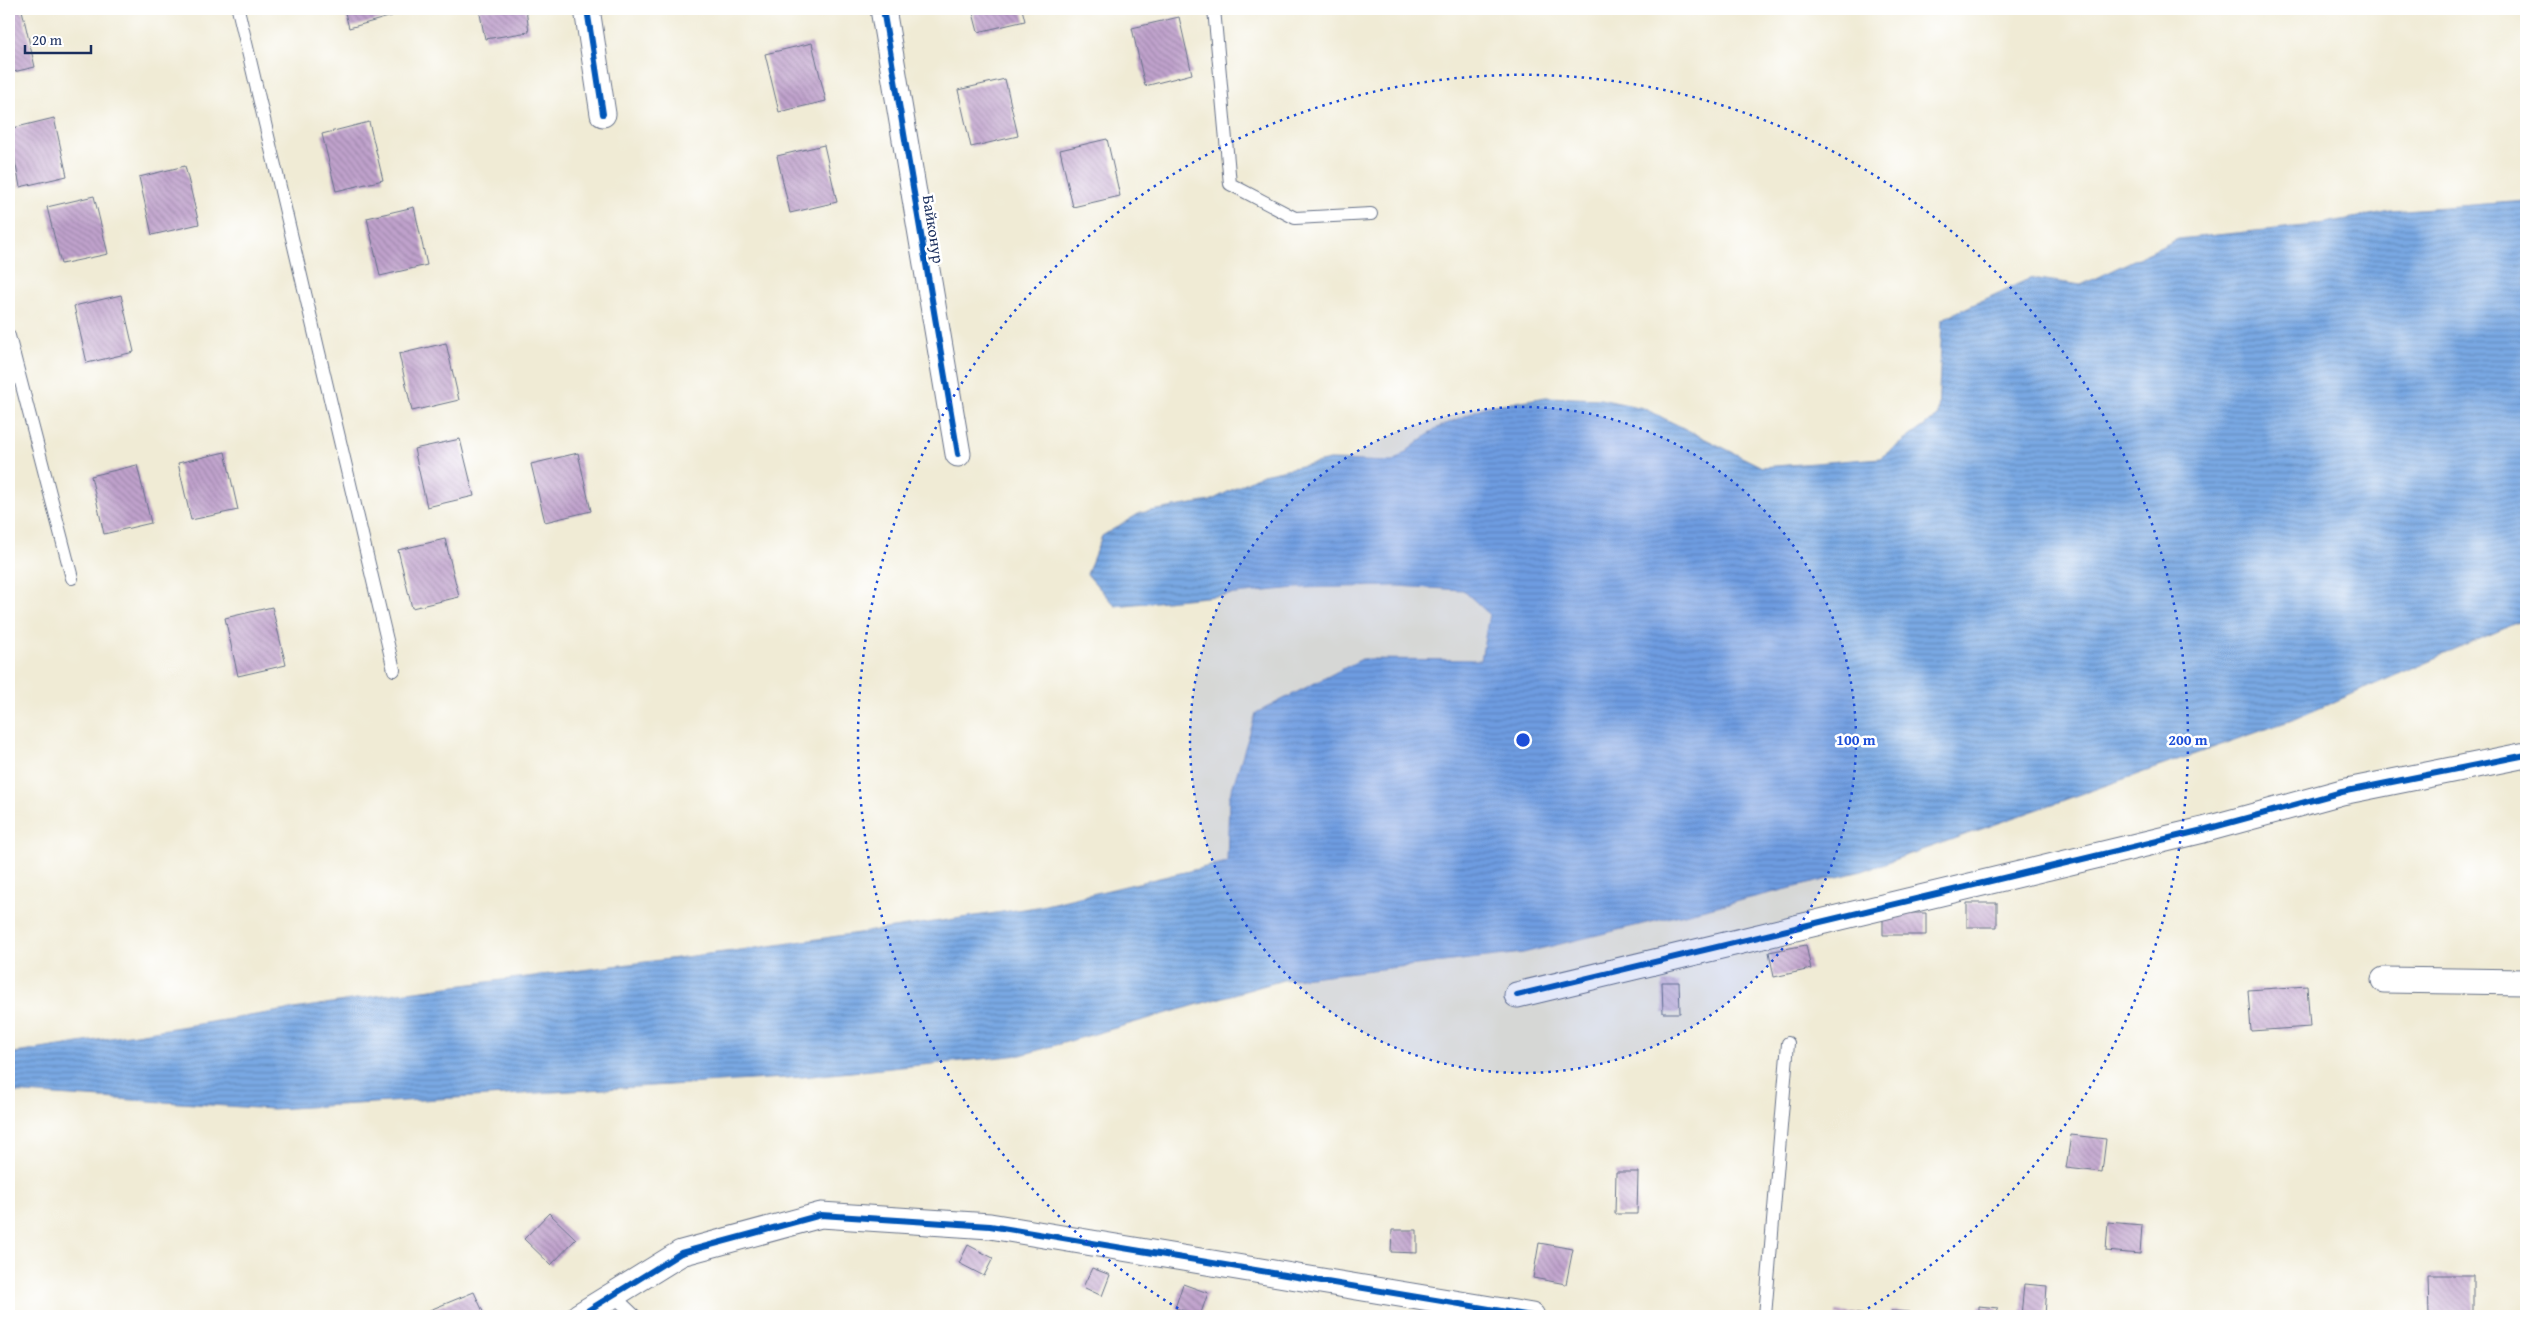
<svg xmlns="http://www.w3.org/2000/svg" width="2535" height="1325" viewBox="0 0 2535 1325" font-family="'Gentium Book Plus',serif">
  <defs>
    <pattern id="water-rules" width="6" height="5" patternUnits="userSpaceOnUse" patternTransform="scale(1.25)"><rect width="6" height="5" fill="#79a8e3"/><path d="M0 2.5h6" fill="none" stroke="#6289bb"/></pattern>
    <pattern id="building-back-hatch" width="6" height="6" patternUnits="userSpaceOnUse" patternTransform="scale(1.25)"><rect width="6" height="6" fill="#c0a2cc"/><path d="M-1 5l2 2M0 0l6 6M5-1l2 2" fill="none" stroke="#9b84a9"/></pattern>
  </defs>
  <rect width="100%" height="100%" fill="#fff"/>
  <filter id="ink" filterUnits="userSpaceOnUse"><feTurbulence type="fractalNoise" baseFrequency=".02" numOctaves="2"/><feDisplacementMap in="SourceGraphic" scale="10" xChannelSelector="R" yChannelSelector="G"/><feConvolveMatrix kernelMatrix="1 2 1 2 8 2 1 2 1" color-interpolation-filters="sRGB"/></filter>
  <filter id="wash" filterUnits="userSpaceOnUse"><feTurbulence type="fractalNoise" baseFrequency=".0096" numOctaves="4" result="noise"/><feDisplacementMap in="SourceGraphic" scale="20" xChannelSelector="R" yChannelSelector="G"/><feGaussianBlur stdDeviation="1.12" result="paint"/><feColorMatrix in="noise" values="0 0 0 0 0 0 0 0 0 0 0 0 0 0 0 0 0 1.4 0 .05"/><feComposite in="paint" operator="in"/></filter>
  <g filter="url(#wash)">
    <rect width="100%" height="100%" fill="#f0ebd5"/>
    <!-- water -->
    <path fill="url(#water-rules)" stroke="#4a6ca0" d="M 2526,201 L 2526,619 L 2292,720 L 1862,871 L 1523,953 L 1283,980 L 1021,1055 L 801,1077 L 273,1109 L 9,1092 L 9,1054 L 376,996 L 756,948 L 1037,907 L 1227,862 L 1229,798 L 1256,713 L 1362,659 L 1481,660 L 1489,614 L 1463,590 L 1396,586 L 1296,588 L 1115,606 L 1087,574 L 1102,536 L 1140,513 L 1210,501 L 1263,474 L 1330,460 L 1393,462 L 1435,429 L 1484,407 L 1546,397 L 1600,399 L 1643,408 L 1762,467 L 1880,458 L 1938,416 L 1942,319 L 2031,278 L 2081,285 L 2178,239 L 2314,225 L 2391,211 Z"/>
    <g id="blocks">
      <!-- building -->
      <path fill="url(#building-back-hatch)" d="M 344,9 L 390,9 L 392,16 L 349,28 Z
        M 479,9 L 526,9 L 529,32 L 485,39 Z
        M 972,9 L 1022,9 L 1025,21 L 978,32 Z
        M 22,10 L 35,67 L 9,73 L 9,13 Z
        M 1179,17 L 1192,74 L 1145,86 L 1132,28 Z
        M 812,43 L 826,101 L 779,112 L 765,54 Z
        M 1005,79 L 1018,136 L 971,147 L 958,90 Z
        M 54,118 L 67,176 L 20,187 L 9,129 Z
        M 369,122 L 383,180 L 336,191 L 322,134 Z
        M 1107,139 L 1120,196 L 1073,207 L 1060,150 Z
        M 824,145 L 837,202 L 790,213 L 777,156 Z
        M 185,166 L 199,224 L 152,235 L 139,177 Z
        M 94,196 L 108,254 L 61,264 L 47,207 Z
        M 414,207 L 427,265 L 380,276 L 367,218 Z
        M 121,295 L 134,352 L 87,363 L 74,306 Z
        M 446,343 L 459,400 L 412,411 L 399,354 Z
        M 460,439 L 474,496 L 427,507 L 414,449 Z
        M 225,452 L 238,510 L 191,520 L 178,463 Z
        M 578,453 L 591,511 L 545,522 L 531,464 Z
        M 137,465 L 151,523 L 104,534 L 91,476 Z
        M 445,539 L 459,597 L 412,608 L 398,550 Z
        M 272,607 L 286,665 L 238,676 L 225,618 Z
        M 1967,903 L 1997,903 L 1997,927 L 1967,927 Z
        M 1883,913 L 1926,913 L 1926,935 L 1883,935 Z
        M 1806,945 L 1811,969 L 1774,977 L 1769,952 Z
        M 1662,982 L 1679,982 L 1680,1013 L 1663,1013 Z
        M 2307,986 L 2310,1027 L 2251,1031 L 2248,990 Z
        M 2071,1135 L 2106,1139 L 2102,1172 L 2066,1168 Z
        M 1616,1172 L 1638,1172 L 1637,1214 L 1615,1214 Z
        M 549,1213 L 576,1239 L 551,1265 L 524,1239 Z
        M 2108,1222 L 2142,1225 L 2140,1254 L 2106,1251 Z
        M 1392,1230 L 1417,1230 L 1417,1253 L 1391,1252 Z
        M 1539,1243 L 1573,1249 L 1566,1284 L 1533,1278 Z
        M 968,1245 L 993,1258 L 984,1276 L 959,1263 Z
        M 1092,1268 L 1110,1275 L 1102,1296 L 1083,1287 Z
        M 2428,1275 L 2473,1275 L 2473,1316 L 2429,1316 Z
        M 1183,1284 L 1208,1293 L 1200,1316 L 1175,1308 Z
        M 2024,1284 L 2047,1286 L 2045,1316 L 2021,1316 Z
        M 474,1292 L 485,1316 L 427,1316 L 425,1312 Z
        M 1979,1306 L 1998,1308 L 1997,1316 L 1979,1316 Z
        M 1891,1311 L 1910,1312 L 1910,1316 L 1891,1316 Z
        M 1836,1312 L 1861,1314 L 1860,1316 L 1836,1316 Z"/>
    </g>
  </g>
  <g filter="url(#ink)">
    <use href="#blocks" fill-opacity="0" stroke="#667188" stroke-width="1"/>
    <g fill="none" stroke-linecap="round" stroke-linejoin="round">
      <!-- service casing -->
      <g stroke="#667188" stroke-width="14">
        <path id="service" d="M 238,9 L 394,670
          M 1214,9 L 1230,184 L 1295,218 L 1371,214
          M 9,336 L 72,578
          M 613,1295 L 635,1316
          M 1765,1316 L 1788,1043"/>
      </g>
      <!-- minor casing -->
      <g stroke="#667188" stroke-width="27">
        <path id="minor" d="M 587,9 L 603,114
          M 883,9 L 958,454
          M 2384,980 L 2526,982
          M 1517,995 L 2203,830 L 2342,792 L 2526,755
          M 579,1316 L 681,1253 L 821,1215 L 990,1226 L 1532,1316"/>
      </g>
      <!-- service -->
      <use href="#service" stroke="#fff" stroke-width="12"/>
      <!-- minor -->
      <use href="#minor" stroke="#fff" stroke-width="25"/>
      <!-- cycleway casing -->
      <g stroke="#fff" stroke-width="9">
        <path id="cycleway" d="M 587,9 L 603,114
          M 883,9 L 958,454
          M 1517,995 L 2203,830 L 2342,792 L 2526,755
          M 579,1316 L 681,1253 L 821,1215 L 990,1226 L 1532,1316"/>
      </g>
      <!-- cycleway -->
      <use href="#cycleway" stroke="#0057b8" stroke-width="6"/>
    </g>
  </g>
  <!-- distance rings -->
  <circle cx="1523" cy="740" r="333" fill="#1d4ed8" fill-opacity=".12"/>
  <g fill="none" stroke="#1d4ed8" stroke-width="2.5" stroke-dasharray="2.5 5">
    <circle cx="1523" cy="740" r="333"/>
    <path d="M1191 1316A665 665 0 1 1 1855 1316"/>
  </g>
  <g text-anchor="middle" stroke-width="5" stroke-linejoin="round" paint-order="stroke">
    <!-- street labels -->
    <g font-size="16" fill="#1b2f5e" stroke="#fff">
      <text transform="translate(934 229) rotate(81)" y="6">Байконур</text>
    </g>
  </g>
  <circle cx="1523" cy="740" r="8" fill="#1d4ed8" stroke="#fff" stroke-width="2.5"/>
  <g font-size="15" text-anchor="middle" font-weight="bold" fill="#1d4ed8" stroke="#fff" stroke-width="5" stroke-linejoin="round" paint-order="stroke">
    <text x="1856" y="745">100 m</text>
    <text x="2188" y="745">200 m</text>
  </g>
  <!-- margin -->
  <rect width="2535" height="1325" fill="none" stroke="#fff" stroke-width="30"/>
  <!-- scale -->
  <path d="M25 45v8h66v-8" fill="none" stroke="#1b2f5e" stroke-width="2.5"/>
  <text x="32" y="45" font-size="15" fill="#1b2f5e" stroke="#ffffff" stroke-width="4" paint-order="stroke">20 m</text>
</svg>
